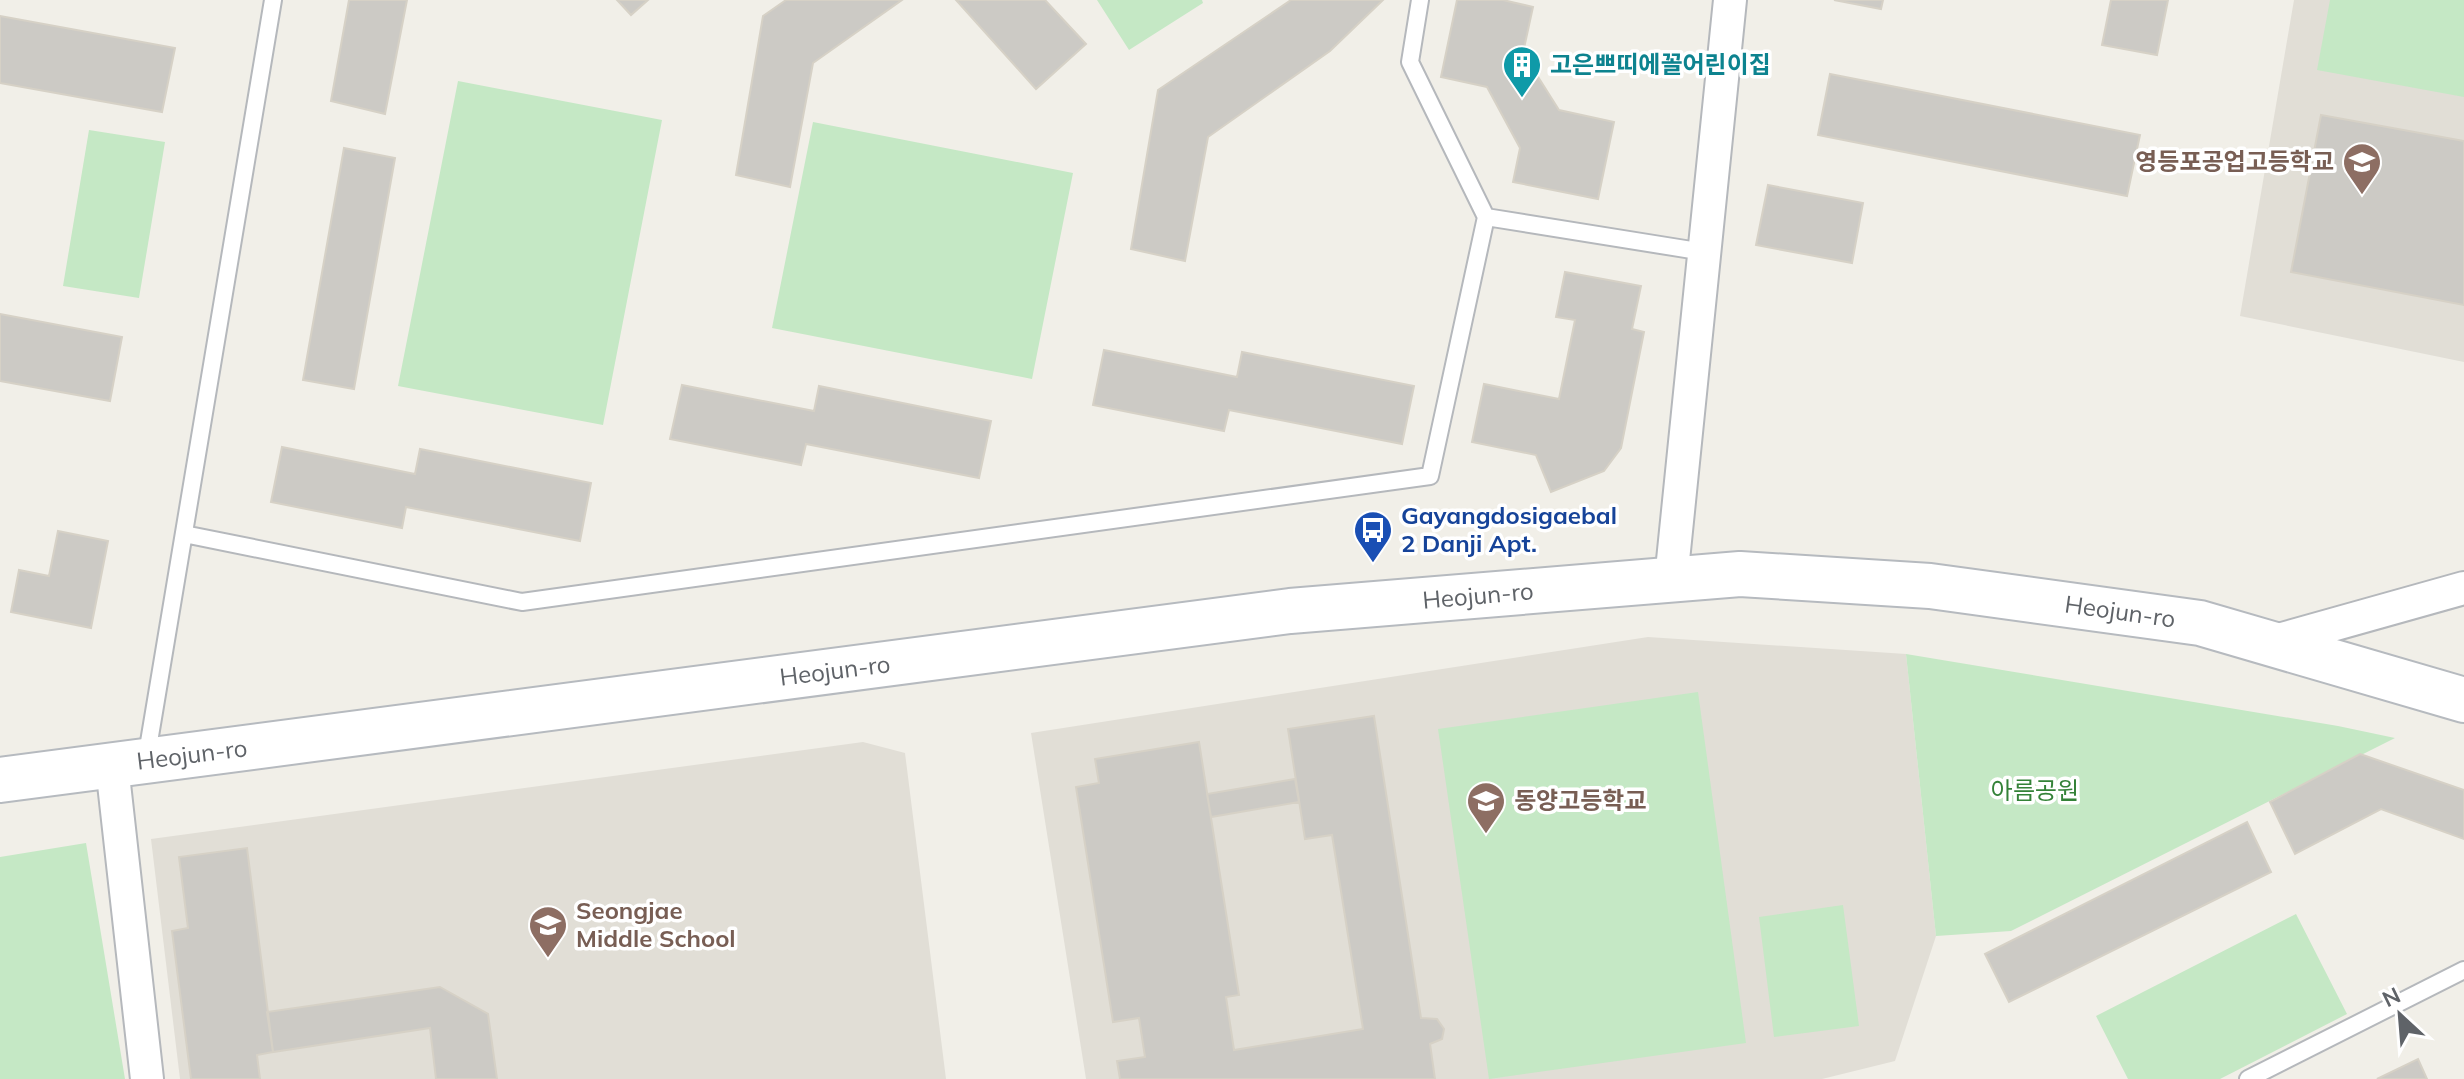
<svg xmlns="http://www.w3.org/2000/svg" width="2464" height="1079" viewBox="0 0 2464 1079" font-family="Mulish,'Noto Sans KR',sans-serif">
  <rect width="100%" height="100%" fill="#f1efe8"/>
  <!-- education -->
  <path fill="#e1ded6" d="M 2294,0 L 2464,0 L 2464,362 L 2240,316 Z
    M 1648,637 L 1906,654 L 1936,936 L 1895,1061 L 1822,1079 L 1086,1079 L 1031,733 Z
    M 863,742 L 905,753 L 946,1079 L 180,1079 L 151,839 Z"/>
  <!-- green -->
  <path fill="#c5e8c5" d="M 1097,0 L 1202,0 L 1203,3 L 1129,50 Z
    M 2330,0 L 2464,0 L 2464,97 L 2317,70 Z
    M 458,81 L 662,120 L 603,425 L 398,386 Z
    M 813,122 L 1073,173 L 1032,379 L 772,328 Z
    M 89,130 L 165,142 L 139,298 L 63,286 Z
    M 1906,654 L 2338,726 L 2395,738 L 2011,931 L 1936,936 Z
    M 1698,692 L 1746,1043 L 1489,1079 L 1438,729 Z
    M 86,843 L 125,1079 L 0,1079 L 0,857 Z
    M 1843,905 L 1859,1026 L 1774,1037 L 1759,917 Z
    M 2296,914 L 2347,1014 L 2220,1079 L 2128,1079 L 2096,1016 Z"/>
  <!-- building -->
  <path fill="#cccac5" stroke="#d6d1c6" stroke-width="2" d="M 349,0 L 407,0 L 385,114 L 331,101 Z
    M 617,0 L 648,0 L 631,15 Z
    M 786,0 L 902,0 L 813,63 L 790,187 L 736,175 L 763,16 Z
    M 956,0 L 1045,0 L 1086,44 L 1036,89 Z
    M 1291,0 L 1383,0 L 1330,51 L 1208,137 L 1185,261 L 1131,249 L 1158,90 Z
    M 1457,0 L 1503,0 L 1533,7 L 1523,53 L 1559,110 L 1614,122 L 1598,199 L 1513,182 L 1520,148 L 1487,87 L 1441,77 Z
    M 1834,0 L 1883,0 L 1881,9 Z
    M 2111,0 L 2168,0 L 2157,55 L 2102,45 Z
    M 0,16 L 175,48 L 162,112 L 0,83 Z
    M 1830,74 L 2140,135 L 2127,196 L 1818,135 Z
    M 2321,115 L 2464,141 L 2464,305 L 2291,272 Z
    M 344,148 L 395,158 L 354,389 L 303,380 Z
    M 1768,185 L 1863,203 L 1852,263 L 1756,245 Z
    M 1565,272 L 1641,286 L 1632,329 L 1644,332 L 1621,448 L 1604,471 L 1551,492 L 1536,455 L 1472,442 L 1484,384 L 1559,399 L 1575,320 L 1556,317 Z
    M 0,314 L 122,337 L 110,401 L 0,381 Z
    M 1104,350 L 1237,377 L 1242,352 L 1414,386 L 1402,444 L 1229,410 L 1224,431 L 1093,405 Z
    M 682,385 L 814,411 L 819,386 L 991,421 L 979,478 L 806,444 L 801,465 L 670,439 Z
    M 282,447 L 415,474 L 420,449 L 591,483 L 580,541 L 406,507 L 402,528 L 271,502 Z
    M 58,531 L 108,541 L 91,628 L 11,612 L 19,570 L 49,576 Z
    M 1374,716 L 1421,1018 L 1437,1019 L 1444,1029 L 1442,1039 L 1430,1044 L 1435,1079 L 1120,1079 L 1117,1061 L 1145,1057 L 1139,1018 L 1113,1022 L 1076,787 L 1099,783 L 1095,759 L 1199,742 L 1239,995 L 1226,997 L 1234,1050 L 1363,1029 L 1332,835 L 1305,839 L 1288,729 Z
    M 2360,754 L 2464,790 L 2464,839 L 2381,809 L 2295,854 L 2270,802 Z
    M 1295,779 L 1299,802 L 1211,817 L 1207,794 Z
    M 2247,822 L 2271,872 L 2009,1002 L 1985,954 Z
    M 247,848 L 273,1052 L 257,1055 L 260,1079 L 191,1079 L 172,931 L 188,928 L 179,857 Z
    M 440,987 L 488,1014 L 497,1079 L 436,1079 L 430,1028 L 273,1052 L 267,1012 Z
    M 2418,1059 L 2427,1079 L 2377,1079 Z"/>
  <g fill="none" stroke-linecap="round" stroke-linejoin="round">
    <!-- lane casing -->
    <g stroke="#b5b8bc" stroke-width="20">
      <path id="lane" d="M 1486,217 L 1704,252
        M 184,534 L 522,602 L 1430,476 L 1486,217 L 1410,62 L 1420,0
        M 146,760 L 273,0
        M 2248,1079 L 2464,970"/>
    </g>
    <!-- street casing -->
    <g stroke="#b5b8bc" stroke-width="36">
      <path id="street" d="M 1671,580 L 1730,0
        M 2268,643 L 2464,588
        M 112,766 L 147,1079"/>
    </g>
    <!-- secondary casing -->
    <g stroke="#b6babf" stroke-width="48">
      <path id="secondary" d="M 0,780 L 1290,611 L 1740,574 L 1930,586 L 2200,623 L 2464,700"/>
    </g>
    <!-- lane -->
    <use href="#lane" stroke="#fff" stroke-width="16"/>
    <!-- street -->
    <use href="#street" stroke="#fff" stroke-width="32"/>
    <!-- secondary -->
    <use href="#secondary" stroke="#fff" stroke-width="44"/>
  </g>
  <!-- icons -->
  <defs>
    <g id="building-pin" transform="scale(2)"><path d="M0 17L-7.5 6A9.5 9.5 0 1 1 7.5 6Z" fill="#0f9aa8" stroke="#fff"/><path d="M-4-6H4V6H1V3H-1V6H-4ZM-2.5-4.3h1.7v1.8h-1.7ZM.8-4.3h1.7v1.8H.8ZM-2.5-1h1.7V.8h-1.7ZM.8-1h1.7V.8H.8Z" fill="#fff"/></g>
    <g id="school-pin" transform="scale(2)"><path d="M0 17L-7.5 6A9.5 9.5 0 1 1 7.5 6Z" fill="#8d6e63" stroke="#fff"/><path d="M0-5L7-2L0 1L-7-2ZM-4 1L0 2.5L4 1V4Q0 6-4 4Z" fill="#fff"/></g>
    <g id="bus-pin" transform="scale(2)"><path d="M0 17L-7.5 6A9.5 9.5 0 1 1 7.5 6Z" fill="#1a4fb4" stroke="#fff"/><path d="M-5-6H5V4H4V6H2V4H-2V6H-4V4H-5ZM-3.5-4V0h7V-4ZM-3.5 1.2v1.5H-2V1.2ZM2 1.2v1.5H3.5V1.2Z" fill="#fff"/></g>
  </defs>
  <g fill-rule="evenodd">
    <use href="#building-pin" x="1522" y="65"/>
    <use href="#school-pin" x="2362" y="162"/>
    <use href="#bus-pin" x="1373" y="530"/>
    <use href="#school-pin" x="1486" y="801"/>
    <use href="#school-pin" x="548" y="925"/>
  </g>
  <g text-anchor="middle" stroke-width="7" stroke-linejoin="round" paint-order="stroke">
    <!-- culture labels -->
    <g font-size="24" font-weight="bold" fill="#0d838f" stroke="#fff" text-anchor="start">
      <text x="1550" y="73">고은쁘띠에꼴어린이집</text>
    </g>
    <!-- education labels -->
    <g font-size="24" font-weight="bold" fill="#785e54" stroke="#fff" text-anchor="start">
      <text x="2334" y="170" text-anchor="end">영등포공업고등학교</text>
      <text x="1514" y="809">동양고등학교</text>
      <text x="576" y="919">Seongjae<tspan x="576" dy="28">Middle School</tspan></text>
    </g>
    <!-- transit labels -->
    <g font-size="24" font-weight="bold" fill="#164399" stroke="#fff" text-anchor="start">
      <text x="1401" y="524">Gayangdosigaebal<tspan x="1401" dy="28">2 Danji Apt.</tspan></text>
    </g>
    <!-- street labels -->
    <g font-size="24" fill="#5f6368" stroke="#fff">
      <text transform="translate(1478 596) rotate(-5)" y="8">Heojun-ro</text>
      <text transform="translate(2120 612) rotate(8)" y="8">Heojun-ro</text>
      <text transform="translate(835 671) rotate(-7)" y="8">Heojun-ro</text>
      <text transform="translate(192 755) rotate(-7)" y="8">Heojun-ro</text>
    </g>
    <!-- park labels -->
    <g font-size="24" fill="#348238" stroke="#fff">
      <text x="2035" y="799">아름공원</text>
    </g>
  </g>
  <!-- north arrow -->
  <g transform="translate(2400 1015) rotate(334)" stroke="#ffffff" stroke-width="6" paint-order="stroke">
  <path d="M0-6L14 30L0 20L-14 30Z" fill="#5f6368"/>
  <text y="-12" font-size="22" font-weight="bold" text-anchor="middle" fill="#5f6368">N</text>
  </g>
</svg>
